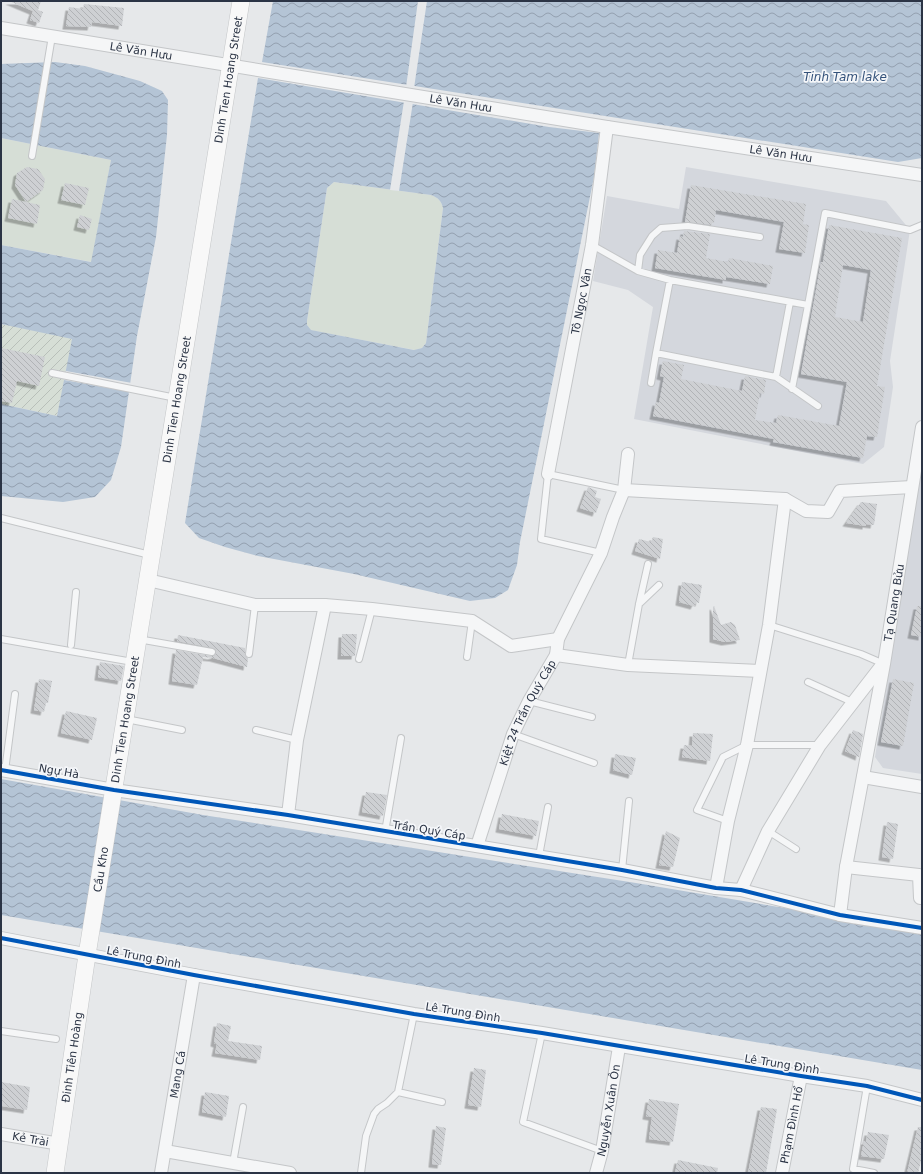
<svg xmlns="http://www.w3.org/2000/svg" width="923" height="1174" viewBox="0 0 923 1174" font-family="'DejaVu Sans',sans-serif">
  <defs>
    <pattern id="garden-furrows" width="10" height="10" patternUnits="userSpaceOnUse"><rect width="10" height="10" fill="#d6ded6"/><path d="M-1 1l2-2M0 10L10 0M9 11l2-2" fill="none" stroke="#b8bfb9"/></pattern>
    <pattern id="water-waves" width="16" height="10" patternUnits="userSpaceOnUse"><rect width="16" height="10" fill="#b4c4d5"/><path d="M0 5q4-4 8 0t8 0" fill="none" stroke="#93a0af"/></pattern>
    <pattern id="building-back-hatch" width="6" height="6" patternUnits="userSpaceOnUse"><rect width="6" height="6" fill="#ced0d3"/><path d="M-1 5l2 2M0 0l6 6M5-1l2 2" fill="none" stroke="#b1b3b6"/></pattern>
    <filter id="shadow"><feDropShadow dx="-3.5" dy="3.5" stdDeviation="0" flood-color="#0004"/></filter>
  </defs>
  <rect width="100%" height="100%" fill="#e6e8ea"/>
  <!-- built -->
  <path fill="#d4d7dd" d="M 686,167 L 886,201 L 910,230 L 890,361 L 893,387 L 884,447 L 863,464 L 634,419 L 653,307 L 628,290 L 593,281 L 607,196 L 679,209 Z
    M 922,464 L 922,774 L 883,768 L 875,757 Z"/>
  <!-- green -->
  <path fill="#d6ded6" d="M 1,138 L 111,160 L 92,262 L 1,245 Z
    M 334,182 L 431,195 C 438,198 441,200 443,208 L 426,343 L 422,348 L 415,350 L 310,330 L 307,325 L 307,321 L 327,188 Z"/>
  <!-- garden -->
  <path fill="url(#garden-furrows)" d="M 1,324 L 73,338 L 57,416 L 1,404 Z"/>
  <!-- water -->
  <path fill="url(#water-waves)" fill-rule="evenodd" d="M 273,1 L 922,1 L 922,158 L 898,162 L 262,62 Z
    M 55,62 L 85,66 L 140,81 L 162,91 L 168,100 L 167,135 L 156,237 L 137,336 L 121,447 L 111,480 L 95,497 L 63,502 L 1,496 L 1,404 L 57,416 L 72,339 L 1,324 L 1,245 L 91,262 L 111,160 L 1,138 L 1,64 Z
    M 258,78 L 549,127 L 599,133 L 594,177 L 520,542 L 517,565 L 508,590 L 495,598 L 470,601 L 354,574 L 258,556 L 225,547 L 199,538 L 185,523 ZM 334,182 L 431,195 C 438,198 441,200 443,208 L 426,343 L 422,348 L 414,350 L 311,330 L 307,325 L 307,321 L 327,188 Z
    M 1,779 L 203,815 L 636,883 L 922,931 L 922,1070 L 1,915 Z"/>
  <!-- pier -->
  <path fill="#e6e8ea" d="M 418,1 L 427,1 L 414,88 L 406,87 Z
    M 404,101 L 413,102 L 399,191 L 390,190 Z
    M 66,371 L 132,383 L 131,392 L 64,380 Z"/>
  <!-- building -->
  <path fill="url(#building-back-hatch)" fill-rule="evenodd" filter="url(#shadow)" d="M 9,1 L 41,1 L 38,10 L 43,12 L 39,23 L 30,20 L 33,11 Z
    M 84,4 L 124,8 L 122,26 L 92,22 L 91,27 L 66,26 L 69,7 L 83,9 Z
    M 27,167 L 38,169 L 45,179 L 43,190 L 26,202 L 15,185 L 17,173 Z
    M 65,183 L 89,188 L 85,205 L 61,200 Z
    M 691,185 L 806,204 L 803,224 L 809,225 L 805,253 L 779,249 L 784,222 L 716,210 L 714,223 L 712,223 L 712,225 L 685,222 Z
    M 12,199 L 40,205 L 37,224 L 8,218 Z
    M 80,215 L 92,219 L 89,230 L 77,227 Z
    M 829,225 L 902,238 L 877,386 L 885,387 L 877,437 L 867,436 L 863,458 L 773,442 L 774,439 L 653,416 L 656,402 L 659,403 L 664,377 L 660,376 L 663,361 L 684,365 L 681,379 L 742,391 L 745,376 L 766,380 L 764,394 L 760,393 L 755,420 L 776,423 L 778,415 L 839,426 L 847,382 L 801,374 L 821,262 L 823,262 ZM 843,265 L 871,270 L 863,322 L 835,317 Z
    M 684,231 L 710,234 L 706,258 L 728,262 L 729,258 L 773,266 L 770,284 L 726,277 L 726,280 L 655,268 L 658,250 L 677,253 L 680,236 L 683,237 Z
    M 1,348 L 45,357 L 39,386 L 17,381 L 12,403 L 1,401 Z
    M 588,487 L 597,491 L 595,497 L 601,499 L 596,513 L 580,508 Z
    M 861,502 L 877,504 L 874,525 L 866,524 L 866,526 L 846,523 Z
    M 653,537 L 663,539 L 660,559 L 635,551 L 639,539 L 651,542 Z
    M 682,582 L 702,585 L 699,603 L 696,602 L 694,606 L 679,602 Z
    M 714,606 L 721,625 L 731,622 L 735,625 L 740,640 L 725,642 L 713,639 L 713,607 Z
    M 917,606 L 922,606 L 922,637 L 911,635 Z
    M 342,634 L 357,634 L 355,656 L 341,656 Z
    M 178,635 L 245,648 L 245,655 L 248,658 L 247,667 L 213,658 L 203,657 L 197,685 L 172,681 L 176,650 L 211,656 L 215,655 L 216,652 L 215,649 L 213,648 L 177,641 Z
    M 100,662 L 124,666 L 121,681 L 98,677 Z
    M 39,679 L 52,681 L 48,703 L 46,703 L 44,712 L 34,710 Z
    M 893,679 L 914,683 L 903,746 L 881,742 Z
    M 66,711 L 97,718 L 92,740 L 61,733 Z
    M 853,730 L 863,734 L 859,757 L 845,751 Z
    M 693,733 L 713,734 L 710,761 L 682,757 L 684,745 L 692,746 Z
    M 615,754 L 636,758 L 632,775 L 613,770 Z
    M 366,792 L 387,795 L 383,816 L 362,812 Z
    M 502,814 L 539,821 L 536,836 L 499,829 Z
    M 887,822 L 898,824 L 893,859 L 882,857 Z
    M 666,831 L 680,838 L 673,867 L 659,865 Z
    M 217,1023 L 231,1026 L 228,1041 L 262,1046 L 260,1060 L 215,1053 L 217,1044 L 214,1043 Z
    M 474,1068 L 486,1070 L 481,1107 L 468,1105 Z
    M 1,1082 L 30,1087 L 27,1110 L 1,1106 Z
    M 205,1092 L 229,1096 L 226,1117 L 202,1112 Z
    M 649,1099 L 679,1104 L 673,1142 L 649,1139 L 652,1117 L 646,1116 Z
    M 761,1107 L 777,1109 L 766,1173 L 748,1173 Z
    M 436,1126 L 446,1128 L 441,1165 L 432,1164 Z
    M 918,1127 L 922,1127 L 922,1157 L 918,1173 L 907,1173 Z
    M 868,1132 L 889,1135 L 884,1159 L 861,1156 L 864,1141 L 866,1141 Z
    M 678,1160 L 718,1168 L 717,1173 L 675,1173 Z"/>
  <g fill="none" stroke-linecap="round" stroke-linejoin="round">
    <!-- lane casing -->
    <g stroke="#c4c6c8" stroke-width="8">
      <path id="lane" d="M 32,156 L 52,36
        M 592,245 L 638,271 L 670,280 L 808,305 L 825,213 L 910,230 L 922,225
        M 638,271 L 640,255 L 652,236 L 661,228 L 688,226 L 760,237
        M 656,353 L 776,377 L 818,406
        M 52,373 L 176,398
        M 776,377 L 790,302
        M 651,383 L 656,353 L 670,280
        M 792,389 L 808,305
        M 1,518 L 150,555
        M 601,553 L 541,539 L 548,474 L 624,490
        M 639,604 L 659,585
        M 769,625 L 861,654 L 884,664
        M 1,639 L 133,662
        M 138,639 L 212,652
        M 71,645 L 76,592
        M 249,654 L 255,605
        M 467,657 L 472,621
        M 359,659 L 372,609
        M 628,665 L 639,604 L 648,564
        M 808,682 L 852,702
        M 529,701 L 592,717
        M 126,719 L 182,730
        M 256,730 L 297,740
        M 513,734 L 594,763
        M 5,771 L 15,694
        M 728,821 L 697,810 L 723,757 L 747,745 L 820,745
        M 768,831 L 796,849
        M 385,832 L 401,738
        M 539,856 L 548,807
        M 622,870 L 629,801
        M 1,1031 L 56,1039
        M 542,1033 L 523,1122 L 602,1151
        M 398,1092 L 442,1102
        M 233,1163 L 243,1107
        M 864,1171 L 874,1173
        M 361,1173 L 366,1136 L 374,1114 L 378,1109 L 387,1103 L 398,1092 L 414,1014
        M 863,1173 L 864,1171 L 853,1169 L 867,1086"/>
    </g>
    <!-- street casing -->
    <g stroke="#c4c6c8" stroke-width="14">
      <g id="street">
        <path id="s1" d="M 1,28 L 607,127 L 922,175"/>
        <path id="s2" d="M 548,474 L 592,245 L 607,127"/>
        <path d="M 624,490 L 785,499 L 806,511 L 828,512 L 840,491 L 912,487"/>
        <path d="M 148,580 L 255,605 L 325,605 L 372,609 L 472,621 L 511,646 L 558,639"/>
        <path d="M 556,655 L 628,665 L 760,671"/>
        <path d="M 1,770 L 114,790 L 288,815 L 622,870 L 716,888 L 741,890 L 840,915 L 922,928"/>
        <path d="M 863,777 L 922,787"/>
        <path d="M 288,815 L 297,740 L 325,605"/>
        <path id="s3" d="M 477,846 L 513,734 L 529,701 L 556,655 L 558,639 L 601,553 L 613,517 L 624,490 L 628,454"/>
        <path d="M 846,867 L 919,875 L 920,898 L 922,898"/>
        <path d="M 716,888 L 728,821 L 747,745 L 769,625 L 785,499"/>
        <path d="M 741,890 L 768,831 L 820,745 L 882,665"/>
        <path id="s4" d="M 840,915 L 846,867 L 884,664 L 922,427"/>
        <path d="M 1,938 L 194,975 L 414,1014 L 542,1033 L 801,1076 L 867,1086 L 922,1100"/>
        <path id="s5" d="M 1,1134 L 60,1144"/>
        <path d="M 165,1151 L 290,1173"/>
        <path id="s6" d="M 161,1173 L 194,975"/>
        <path id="s7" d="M 596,1173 L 602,1151 L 619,1047"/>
        <path id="s8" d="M 782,1173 L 801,1076"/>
      </g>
    </g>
    <!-- secondary casing -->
    <g stroke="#c4c6c8" stroke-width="18">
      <g id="secondary">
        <path id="s9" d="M 55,1173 L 87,955 L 241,1"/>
      </g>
    </g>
    <!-- lane -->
    <use href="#lane" stroke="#f5f6f7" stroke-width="6"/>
    <!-- street -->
    <use href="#street" stroke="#f5f6f7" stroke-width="12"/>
    <!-- secondary -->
    <use href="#secondary" stroke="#f8f8f8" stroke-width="17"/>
    <!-- cycleway casing -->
    <g stroke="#f4f6f9" stroke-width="6">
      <path id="cycleway" d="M 1,770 L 114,790 L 288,815 L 622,870 L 716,888 L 741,890 L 840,915 L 922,928
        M 1,938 L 194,975 L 414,1014 L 542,1033 L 801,1076 L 867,1086 L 922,1100"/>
    </g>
    <!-- cycleway -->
    <use href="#cycleway" stroke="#0057b8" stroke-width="4"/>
  </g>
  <g text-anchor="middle" stroke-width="3.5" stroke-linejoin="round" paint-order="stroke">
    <!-- street labels -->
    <g font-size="11" fill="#2b3445" stroke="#f4f6f9">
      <text dy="4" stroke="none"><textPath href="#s1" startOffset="142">Lê Văn Hưu</textPath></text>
      <text dy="4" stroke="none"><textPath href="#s9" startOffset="1107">Dinh Tien Hoang Street</textPath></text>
      <text dy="4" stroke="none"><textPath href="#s1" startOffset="466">Lê Văn Hưu</textPath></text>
      <text dy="4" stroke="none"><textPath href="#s1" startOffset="790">Lê Văn Hưu</textPath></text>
      <text dy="4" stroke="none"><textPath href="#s2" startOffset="176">Tô Ngọc Vân</textPath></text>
      <text dy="4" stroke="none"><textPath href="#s9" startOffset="783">Dinh Tien Hoang Street</textPath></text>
      <text dy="4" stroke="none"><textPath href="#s4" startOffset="317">Tạ Quang Bửu</textPath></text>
      <text dy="4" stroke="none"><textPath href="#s3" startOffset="143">Kiệt 24 Trần Quý Cáp</textPath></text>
      <text dy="4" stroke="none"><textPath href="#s9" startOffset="459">Dinh Tien Hoang Street</textPath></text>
      <text transform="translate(59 771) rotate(10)" y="4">Ngự Hà</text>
      <text transform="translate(429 830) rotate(9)" y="4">Trần Quý Cáp</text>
      <text dy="4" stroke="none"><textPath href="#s9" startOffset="307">Cầu Kho</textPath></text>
      <text transform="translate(144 957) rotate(11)" y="4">Lê Trung Đình</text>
      <text transform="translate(463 1012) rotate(9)" y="4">Lê Trung Đình</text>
      <text dy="4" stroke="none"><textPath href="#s9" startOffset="117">Đinh Tiên Hoàng</textPath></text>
      <text transform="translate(782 1064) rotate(9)" y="4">Lê Trung Đình</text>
      <text dy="4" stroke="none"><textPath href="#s6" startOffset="100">Mang Cá</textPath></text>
      <text dy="4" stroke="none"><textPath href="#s7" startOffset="64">Nguyễn Xuân Ôn</textPath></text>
      <text dy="4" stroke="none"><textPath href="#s8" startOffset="49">Phạm Đình Hổ</textPath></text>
      <text dy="4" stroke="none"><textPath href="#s5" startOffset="30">Kẻ Trài</textPath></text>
    </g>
    <!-- water labels -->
    <g font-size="12" font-style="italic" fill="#34527a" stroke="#f4f6f9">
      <text x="845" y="81">Tinh Tam lake</text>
    </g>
  </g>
  <!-- border -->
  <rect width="923" height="1174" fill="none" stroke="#2b3445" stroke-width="4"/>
</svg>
